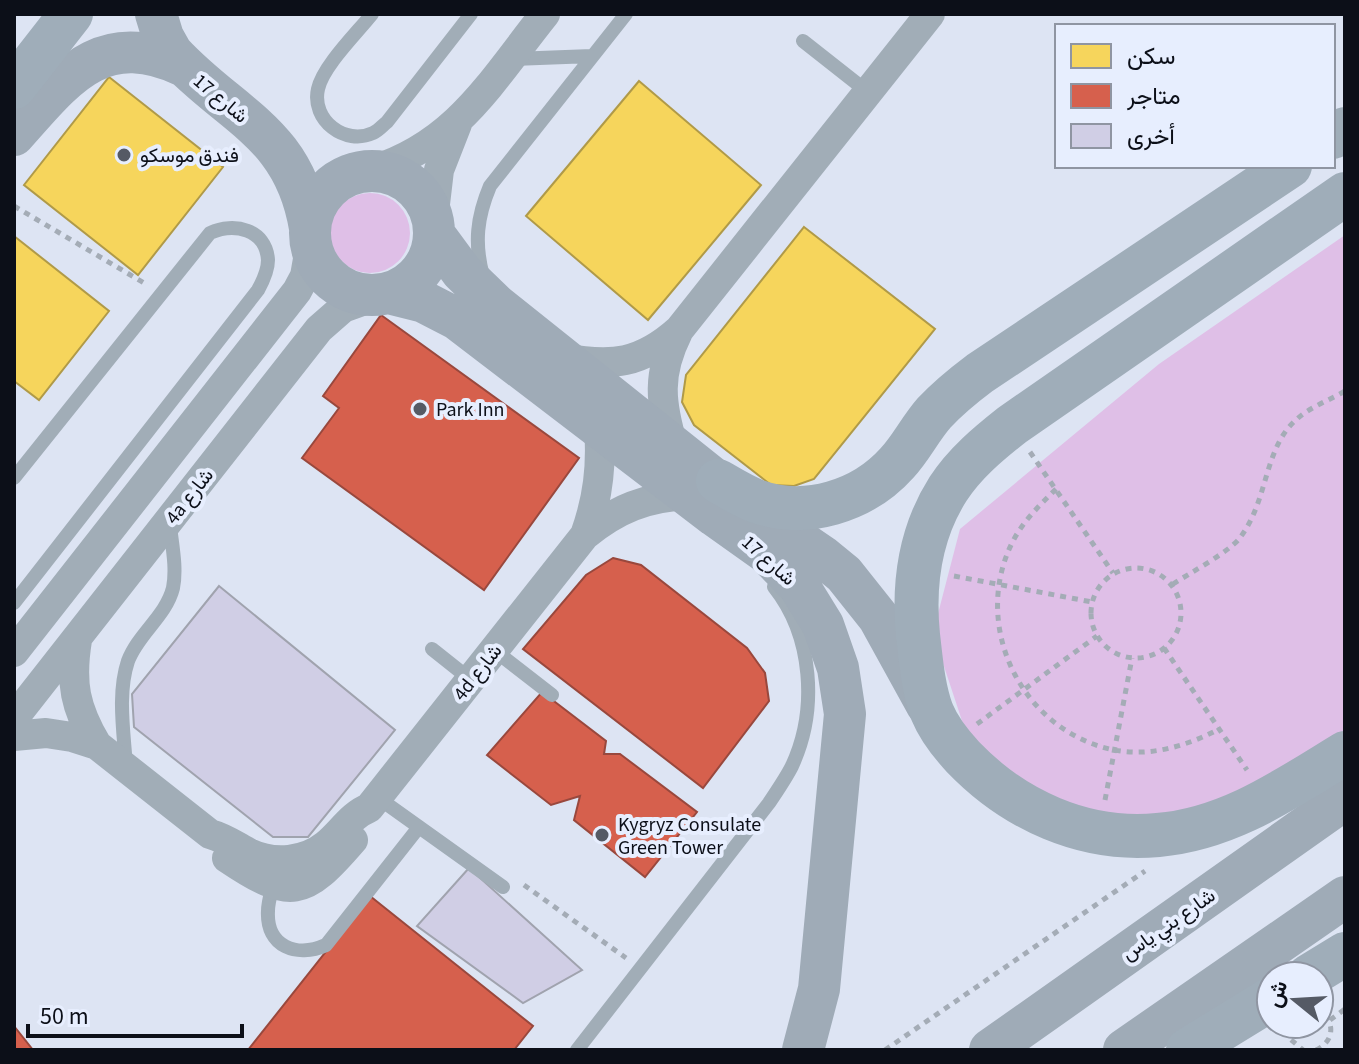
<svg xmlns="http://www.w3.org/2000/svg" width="1359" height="1064" viewBox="0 0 1359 1064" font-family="'Source Sans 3',Vazirmatn,sans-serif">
  <rect width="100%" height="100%" fill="#dde4f3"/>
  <!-- green -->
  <path fill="#dfbfe7" d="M330 233a40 40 0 1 1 80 0a40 40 0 1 1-80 0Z
    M 1345,235 L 1345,731 L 1209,820 L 1066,817 L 968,739 L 933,633 L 960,529 L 1159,364 Z"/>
  <!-- homes -->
  <path fill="#f6d55c" stroke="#b09a48" stroke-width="2" d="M 109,77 L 223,167 L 138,275 L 24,185 Z
    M 639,81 L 761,185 L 648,320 L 526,216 Z
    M 804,227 L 935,329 L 814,479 L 794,486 L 771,485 L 694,425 L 682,402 L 686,375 Z
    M 14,236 L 109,311 L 39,400 L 14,381 Z"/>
  <!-- shops -->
  <path fill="#d6604d" stroke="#99483d" stroke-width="2" d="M 381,315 L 579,458 L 484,590 L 302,458 L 339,408 L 323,396 Z
    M 613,558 L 641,565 L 747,648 L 765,673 L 769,701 L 703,788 L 523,649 L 586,575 Z
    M 542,692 L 606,741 L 604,754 L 620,754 L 697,812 L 645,877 L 574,820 L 580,796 L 551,805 L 487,755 Z
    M 370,896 L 533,1026 L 514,1050 L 248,1050 Z
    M 14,1026 L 33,1050 L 14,1050 Z"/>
  <!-- building -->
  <path fill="#d0cee5" stroke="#a0a3ae" stroke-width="2" d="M 219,586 L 395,730 L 308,837 L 273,837 L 134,727 L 132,694 Z
    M 469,868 L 582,970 L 523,1003 L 417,926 Z"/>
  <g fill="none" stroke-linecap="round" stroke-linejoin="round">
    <!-- path -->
    <path stroke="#a4acb6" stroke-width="5" stroke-dasharray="6 6" stroke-linecap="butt" d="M 14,206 L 144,283
      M 1030,452 L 1113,573
      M 1056,489 C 1040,505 1024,520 1013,541 C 970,625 1021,731 1114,750 C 1150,757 1187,746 1219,729
      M1091 613a45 45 0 1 1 90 0a45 45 0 1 1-90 0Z
      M 954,576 L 1092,602
      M 1173,584 C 1190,573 1227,553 1239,539 C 1269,501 1263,448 1297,419 C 1310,407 1330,400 1345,391
      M 1164,648 L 1247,770
      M 977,724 L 1097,636
      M 1105,800 L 1132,658
      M 524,885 L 626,958
      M 1330,1020 L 1345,1009
      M 1287,1029 L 1289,1038 L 1303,1050
      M 885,1050 L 1145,871
      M 1316,1050 C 1335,1041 1335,1022 1320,1010"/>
    <!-- lane -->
    <path stroke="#a1adb7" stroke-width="14" d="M 372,14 C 357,33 323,66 318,89 C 311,120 345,146 373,133 C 378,131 383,125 387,122 L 471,14
      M 803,41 L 869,93
      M 513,59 L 592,56
      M 483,276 C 474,243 477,217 490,186 L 626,14
      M 14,478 L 210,233 C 234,222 266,229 268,260 C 268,271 263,281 258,290 L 14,603
      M 432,649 L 471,680
      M 494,650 L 552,695
      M 126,767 C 124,733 117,694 128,661 C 138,634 166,616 173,588 C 177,568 172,545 170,526
      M 377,797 L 503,887
      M 273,885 C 271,893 268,902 268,911 C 266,947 297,958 326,945 L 419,827
      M 577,1050 L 769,803 C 777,791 786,778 792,766 C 818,710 813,636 774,587"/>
    <!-- street -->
    <path stroke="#a1adb7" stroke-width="30" d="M 373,170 C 457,144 492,80 545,14
      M 433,221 L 439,170 L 457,124
      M 563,358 C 612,367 641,364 679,330 L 930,14
      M 673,446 C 660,402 657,374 678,332
      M 585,535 C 598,499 602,466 599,427
      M 77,640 C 70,683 75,708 97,745
      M 14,652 L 297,291 L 305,276 L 311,242
      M 14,718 L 319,329 L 343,308 L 379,295
      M 14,736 L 46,733 L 72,737 L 97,745 L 210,834 C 225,838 236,846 249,853 C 274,865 305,862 326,845 C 341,833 351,815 369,808 L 585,535 C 617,509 646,497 688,495
      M 227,858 C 291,901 304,897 353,840"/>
    <!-- secondary -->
    <path stroke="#9fabb7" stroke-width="42" d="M 156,14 L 163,37 L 172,53 C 231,117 294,131 310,228
      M 14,135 C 65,78 101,27 184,66
      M310 233a62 62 0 1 1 124 0a62 62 0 1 1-124 0Z
      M 434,234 L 462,272 L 496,305 L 744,503 L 822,556 L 844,574 L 879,618 L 927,705
      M 388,293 L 424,302 L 457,319 L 715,516 L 767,553 L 799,586 L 823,625 L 838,668 L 845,714 L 819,989 L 803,1050
      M 990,1050 L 1345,799
      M 1124,1050 L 1345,897"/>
    <!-- primary -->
    <path stroke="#9fadb9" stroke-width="44" d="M 14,87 L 71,14
      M 1333,137 L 1345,129
      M 1345,194 L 1012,425 C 988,444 965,463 948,489 C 920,533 913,584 918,635 C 921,660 923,688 932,712 C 939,729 951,744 963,757 C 1014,810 1084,842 1158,835 C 1229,829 1286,789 1345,753
      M 718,481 C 730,488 743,496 756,501 C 806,519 863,501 897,463 C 911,448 920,429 934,413 C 948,398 964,385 980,373 L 1290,166
      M 1309,976 L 1345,954
      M 1188,1050 L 1271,999"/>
  </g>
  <!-- markers -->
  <g fill="#555a65" stroke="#e7eefe" stroke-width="3">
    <circle cx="124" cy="155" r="8"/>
    <circle cx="420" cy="409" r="8"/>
    <circle cx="602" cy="835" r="8"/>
  </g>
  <g text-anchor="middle" stroke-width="8" stroke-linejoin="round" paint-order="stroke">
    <!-- street labels -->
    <g font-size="20" fill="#0c0f18" stroke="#e7eefe">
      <text transform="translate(221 98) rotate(40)" y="7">شارع 17</text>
      <text transform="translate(189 496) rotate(-52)" y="7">4a شارع</text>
      <text transform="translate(769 560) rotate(42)" y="7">شارع 17</text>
      <text transform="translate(477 672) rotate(-52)" y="7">4d شارع</text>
      <text transform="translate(1168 924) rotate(-35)" y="7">شارع بني ياس</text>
    </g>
    <!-- poi labels -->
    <g font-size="20" fill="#0c0f18" stroke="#e7eefe" text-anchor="start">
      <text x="140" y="162">فندق موسكو</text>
      <text x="436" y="416">Park Inn</text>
      <text x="618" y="831">Kygryz Consulate<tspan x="618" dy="23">Green Tower</tspan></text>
    </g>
  </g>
  <!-- border -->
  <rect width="1359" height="1064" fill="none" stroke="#0c0f18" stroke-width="32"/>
  <!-- legend -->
  <rect x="1055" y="24" width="280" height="144" fill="#e7eefe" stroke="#8f95a2" stroke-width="2"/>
  <rect x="1071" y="44" width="40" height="24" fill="#f6d55c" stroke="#8f95a2" stroke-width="2"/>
  <text x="1127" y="64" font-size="24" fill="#0c0f18">سكن</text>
  <rect x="1071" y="84" width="40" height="24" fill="#d6604d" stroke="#8f95a2" stroke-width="2"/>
  <text x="1127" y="104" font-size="24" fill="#0c0f18">متاجر</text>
  <rect x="1071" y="124" width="40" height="24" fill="#d0cee5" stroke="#8f95a2" stroke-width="2"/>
  <text x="1127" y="144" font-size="24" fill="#0c0f18">أخرى</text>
  <!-- north arrow -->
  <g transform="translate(1295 1000) rotate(288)"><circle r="38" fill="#e7eefe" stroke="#8f95a2" stroke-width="2"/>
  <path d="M0-6L14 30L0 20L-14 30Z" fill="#555a65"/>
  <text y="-12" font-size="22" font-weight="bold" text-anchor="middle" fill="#0c0f18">ش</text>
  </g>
  <!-- scale -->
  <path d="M28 1024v12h214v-12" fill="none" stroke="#0c0f18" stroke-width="4"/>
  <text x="40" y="1024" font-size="24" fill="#0c0f18" stroke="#e7eefe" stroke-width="6" paint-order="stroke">50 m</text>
</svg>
